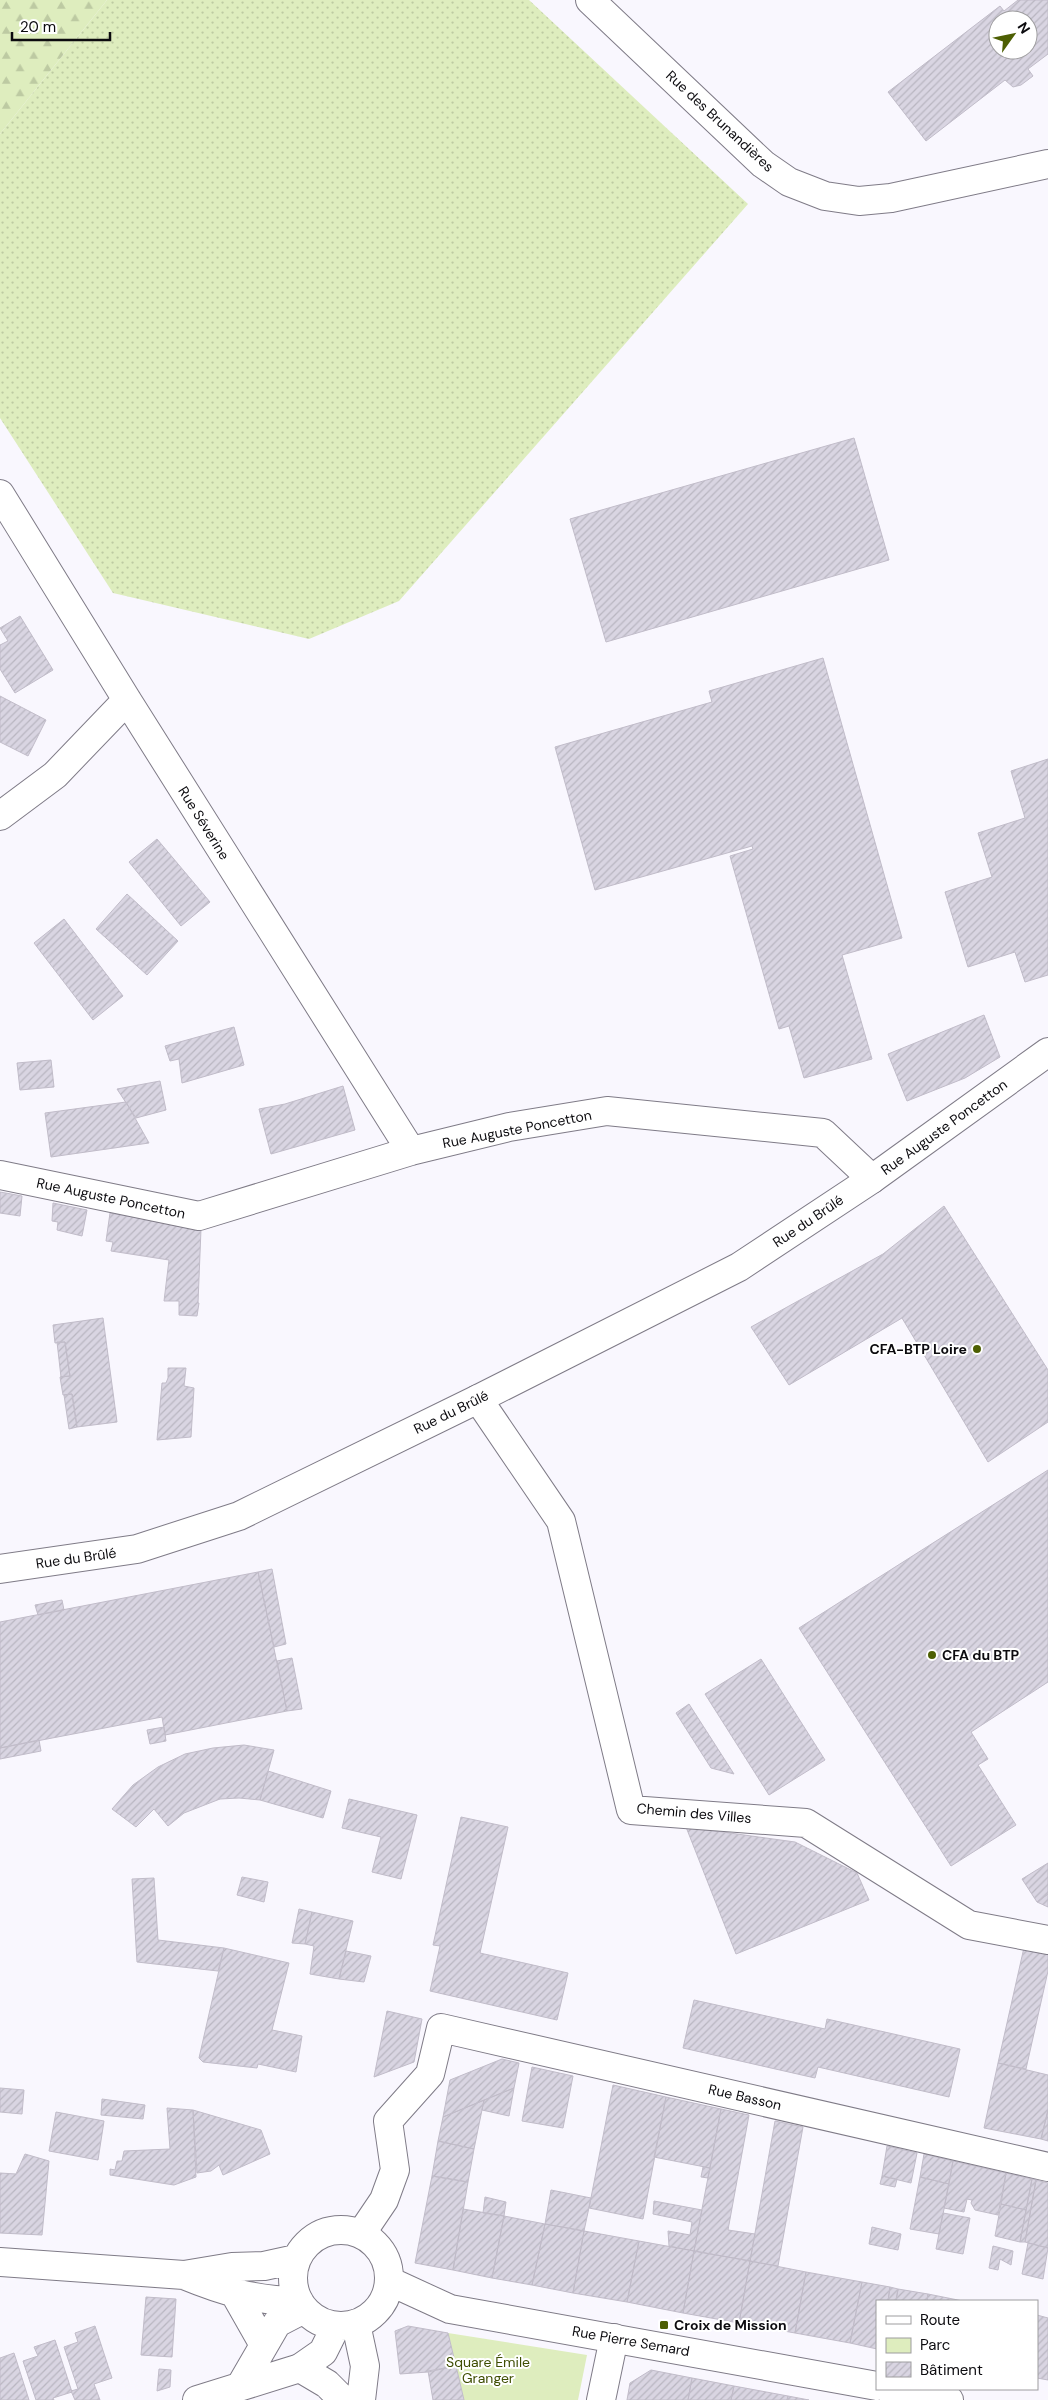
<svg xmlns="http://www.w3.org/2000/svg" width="1048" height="2400" viewBox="0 0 1048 2400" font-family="'DM Sans',sans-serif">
  <defs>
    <pattern id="grass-dots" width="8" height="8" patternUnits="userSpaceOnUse" patternTransform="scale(1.25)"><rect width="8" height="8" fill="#deedbe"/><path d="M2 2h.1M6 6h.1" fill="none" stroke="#bdcaa2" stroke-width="1.8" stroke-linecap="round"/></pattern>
    <pattern id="forest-firs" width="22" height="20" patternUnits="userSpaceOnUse" patternTransform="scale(1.25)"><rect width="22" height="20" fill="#deedbe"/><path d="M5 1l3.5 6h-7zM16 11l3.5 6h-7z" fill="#bdcaa2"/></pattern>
    <pattern id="building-hatch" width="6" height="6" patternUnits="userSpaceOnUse" patternTransform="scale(1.25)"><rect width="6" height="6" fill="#d9d5e2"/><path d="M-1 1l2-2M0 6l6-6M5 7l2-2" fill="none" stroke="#b9b6c1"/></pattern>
  </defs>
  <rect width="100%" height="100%" fill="#f9f7fe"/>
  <!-- grass -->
  <path fill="url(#grass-dots)" d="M 107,0 L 529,0 L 748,204 L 399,601 L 309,639 L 113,593 L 0,418 L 0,134 Z"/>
  <!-- forest -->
  <path fill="url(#forest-firs)" d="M 0,0 L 107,0 L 0,134 Z"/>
  <!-- park -->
  <path fill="#deedbe" d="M 448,2333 L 587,2355 L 578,2400 L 464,2400 Z"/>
  <!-- building -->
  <path fill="url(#building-hatch)" stroke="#c1bcc9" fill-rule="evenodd" d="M 1018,0 L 1048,0 L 1048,54 L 1028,69 L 1033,76 L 1021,85 L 1013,87 L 1005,80 L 926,141 L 888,92 L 1000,6 L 1004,11 ZM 998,20 L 1028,20 L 1028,50 L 998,50 Z
    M 854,438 L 889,560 L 606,642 L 570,519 Z
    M 20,616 L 53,670 L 15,693 L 0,669 L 0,645 L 8,641 L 0,628 Z
    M 823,658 L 902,938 L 842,955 L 872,1059 L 804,1078 L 789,1026 L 779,1029 L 730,856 L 753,849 L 752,846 L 595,890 L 555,747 L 712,702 L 709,691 Z
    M 0,696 L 46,720 L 28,756 L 0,742 Z
    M 1048,759 L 1048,975 L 1025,982 L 1015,952 L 968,967 L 945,892 L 992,877 L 978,833 L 1025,818 L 1011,771 Z
    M 157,839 L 210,902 L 181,926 L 129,862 Z
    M 127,894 L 178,941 L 147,975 L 96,929 Z
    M 64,919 L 123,996 L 93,1020 L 34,943 Z
    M 984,1015 L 1000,1057 L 965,1078 L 907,1101 L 888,1054 Z
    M 234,1027 L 244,1065 L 182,1083 L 179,1059 L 170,1061 L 165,1046 Z
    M 51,1060 L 54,1087 L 20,1090 L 17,1063 Z
    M 160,1081 L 166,1110 L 136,1118 L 117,1089 Z
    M 343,1086 L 355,1130 L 271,1154 L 259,1109 L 285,1104 Z
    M 126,1102 L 149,1143 L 51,1157 L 45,1113 Z
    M 0,1192 L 22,1196 L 20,1216 L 0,1213 Z
    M 53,1203 L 87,1210 L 82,1236 L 57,1230 L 58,1222 L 52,1221 Z
    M 944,1206 L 1048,1370 L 1048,1422 L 988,1462 L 902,1318 L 789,1385 L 751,1327 L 883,1254 Z
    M 110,1213 L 201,1229 L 198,1303 L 199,1303 L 197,1316 L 179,1315 L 179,1301 L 164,1301 L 169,1260 L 111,1251 L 113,1242 L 106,1241 Z
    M 103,1318 L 117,1422 L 77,1427 L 72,1394 L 63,1395 L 60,1377 L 70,1376 L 65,1342 L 55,1343 L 53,1325 Z
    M 57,1342 L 65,1342 L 70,1376 L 61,1377 Z
    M 168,1368 L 186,1368 L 184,1386 L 194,1388 L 191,1437 L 157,1440 L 162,1383 L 166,1383 L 168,1378 Z
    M 72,1394 L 77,1427 L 69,1429 L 64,1395 Z
    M 1048,1470 L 1048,1682 L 971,1732 L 988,1759 L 978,1765 L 1016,1825 L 951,1866 L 799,1628 Z
    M 272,1569 L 286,1644 L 274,1647 L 258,1572 Z
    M 258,1572 L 287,1711 L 165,1735 L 162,1717 L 0,1748 L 0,1622 Z
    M 62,1600 L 64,1610 L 38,1615 L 35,1605 Z
    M 292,1658 L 302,1709 L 287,1711 L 277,1661 Z
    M 761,1659 L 825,1760 L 769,1795 L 705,1694 Z
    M 689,1704 L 734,1774 L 711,1768 L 676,1713 Z
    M 164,1727 L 166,1741 L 150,1744 L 147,1730 Z
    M 39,1740 L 41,1751 L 0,1759 L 0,1748 Z
    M 244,1745 L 274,1750 L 260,1800 L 239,1798 L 220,1799 L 184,1813 L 168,1826 L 154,1809 L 136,1827 L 112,1809 L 133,1785 L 158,1767 L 185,1754 L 213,1748 Z
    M 268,1771 L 331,1791 L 323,1818 L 260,1800 Z
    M 349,1799 L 417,1815 L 401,1879 L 372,1872 L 381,1837 L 342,1828 Z
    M 461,1817 L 508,1827 L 480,1953 L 568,1973 L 557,2020 L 430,1991 L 440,1946 L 433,1945 Z
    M 686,1827 L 795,1842 L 857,1873 L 869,1900 L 736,1954 Z
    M 1048,1863 L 1048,1894 L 1037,1902 L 1022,1879 Z
    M 242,1877 L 268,1882 L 264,1902 L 237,1895 Z
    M 154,1878 L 158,1940 L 224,1948 L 218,1971 L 137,1962 L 132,1879 Z
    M 1048,1894 L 1048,1907 L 1037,1902 Z
    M 299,1909 L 312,1912 L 305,1944 L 292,1943 Z
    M 312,1912 L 353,1921 L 339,1979 L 310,1974 L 314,1946 L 305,1944 Z
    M 1025,1943 L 1048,1950 L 1048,1971 L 1026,2069 L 998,2063 Z
    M 224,1948 L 289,1963 L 272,2030 L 302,2036 L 296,2072 L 258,2064 L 257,2068 L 203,2062 L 199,2058 Z
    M 346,1951 L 371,1956 L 364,1982 L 339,1979 Z
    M 694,2000 L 825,2029 L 827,2019 L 960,2049 L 949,2097 L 818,2067 L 815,2078 L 683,2048 Z
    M 387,2011 L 422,2019 L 414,2062 L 374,2077 Z
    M 502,2059 L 519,2063 L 514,2088 L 443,2117 L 450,2080 Z
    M 998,2063 L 1048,2075 L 1048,2110 L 1041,2139 L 984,2128 Z
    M 532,2067 L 573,2076 L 563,2128 L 522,2121 Z
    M 613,2085 L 666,2097 L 643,2219 L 589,2208 Z
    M 0,2088 L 24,2090 L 22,2114 L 0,2112 Z
    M 514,2088 L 509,2116 L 482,2110 L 484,2100 Z
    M 666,2097 L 721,2109 L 710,2168 L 654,2157 Z
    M 102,2099 L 145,2105 L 143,2119 L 101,2115 Z
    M 484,2100 L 474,2149 L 438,2141 L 443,2117 Z
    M 167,2108 L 193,2110 L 196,2177 L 174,2185 L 110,2175 L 110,2169 L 115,2170 L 117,2161 L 122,2161 L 124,2151 L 170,2149 Z
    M 721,2109 L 749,2115 L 728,2230 L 755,2234 L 750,2261 L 694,2251 Z
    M 193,2110 L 261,2130 L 270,2154 L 223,2175 L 219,2165 L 211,2171 L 197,2173 Z
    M 1048,2110 L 1048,2141 L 1041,2139 Z
    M 56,2112 L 104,2121 L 98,2160 L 49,2151 Z
    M 775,2121 L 803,2127 L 778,2266 L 750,2261 Z
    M 438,2141 L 474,2149 L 468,2182 L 432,2176 Z
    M 887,2146 L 917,2153 L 911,2183 L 882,2176 Z
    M 25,2154 L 49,2161 L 42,2235 L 0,2233 L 0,2173 L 16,2174 Z
    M 924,2154 L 953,2161 L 949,2184 L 920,2177 Z
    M 953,2161 L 1006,2173 L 998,2215 L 975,2210 L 971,2203 L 972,2200 L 967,2199 L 964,2212 L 944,2208 Z
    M 703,2167 L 710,2168 L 708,2178 L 701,2177 Z
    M 1006,2173 L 1032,2179 L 1026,2210 L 1001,2204 Z
    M 432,2176 L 468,2182 L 453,2270 L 415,2263 Z
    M 882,2176 L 897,2179 L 895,2187 L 880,2184 Z
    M 920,2177 L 949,2184 L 939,2234 L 910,2229 Z
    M 1032,2179 L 1036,2180 L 1025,2242 L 1020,2242 Z
    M 1036,2180 L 1048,2183 L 1048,2248 L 1025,2242 Z
    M 551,2190 L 591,2198 L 584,2231 L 545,2224 Z
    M 485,2197 L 506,2202 L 504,2216 L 483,2213 Z
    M 654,2201 L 702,2210 L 694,2251 L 669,2246 L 668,2231 L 690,2235 L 692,2222 L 653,2214 Z
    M 1001,2204 L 1026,2210 L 1020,2242 L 995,2236 Z
    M 463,2209 L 504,2216 L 492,2278 L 453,2270 Z
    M 943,2213 L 970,2218 L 963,2254 L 936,2249 Z
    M 504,2216 L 545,2224 L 532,2285 L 492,2278 Z
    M 545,2224 L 584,2231 L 573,2293 L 532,2285 Z
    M 872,2227 L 901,2234 L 898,2250 L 869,2244 Z
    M 584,2231 L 639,2241 L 627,2302 L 573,2293 Z
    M 639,2241 L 694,2251 L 683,2313 L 627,2302 Z
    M 1028,2243 L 1048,2248 L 1043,2279 L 1022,2274 Z
    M 993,2246 L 1013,2251 L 1011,2265 L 1000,2259 L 998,2270 L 989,2268 Z
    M 694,2251 L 750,2261 L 739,2323 L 683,2313 Z
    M 750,2261 L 806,2272 L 795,2333 L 739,2323 Z
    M 806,2272 L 862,2282 L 850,2343 L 795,2333 Z
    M 862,2282 L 890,2287 L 888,2301 L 877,2301 L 877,2349 L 850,2343 Z
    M 890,2287 L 898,2289 L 896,2301 L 888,2301 Z
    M 898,2289 L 928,2294 L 927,2301 L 896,2301 Z
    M 928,2294 L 963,2301 L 927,2301 Z
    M 146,2297 L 176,2299 L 172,2357 L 141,2355 Z
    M 1037,2315 L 1048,2318 L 1048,2380 L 1037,2378 Z
    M 95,2326 L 112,2378 L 94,2384 L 100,2400 L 75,2400 L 71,2391 L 78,2389 L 64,2347 L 78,2342 L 75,2333 Z
    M 408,2326 L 448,2333 L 456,2366 L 428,2372 L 400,2374 L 395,2331 Z
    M 55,2340 L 72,2392 L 53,2398 L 54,2400 L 36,2400 L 23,2361 L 38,2356 L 34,2347 Z
    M 14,2353 L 29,2400 L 0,2400 L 0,2358 Z
    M 456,2366 L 464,2400 L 433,2400 L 428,2371 Z
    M 159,2369 L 171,2370 L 170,2387 L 157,2391 Z
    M 651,2370 L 692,2378 L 688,2400 L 627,2400 L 630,2383 Z
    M 692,2378 L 734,2386 L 731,2400 L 688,2400 Z
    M 734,2386 L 788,2396 L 787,2400 L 731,2400 Z
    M 788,2396 L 809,2400 L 787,2400 Z"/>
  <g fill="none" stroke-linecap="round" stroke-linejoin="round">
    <!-- minor casing -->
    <g stroke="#7f7b87" stroke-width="30">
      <path id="minor" d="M 590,0 L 763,164 L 789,182 L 825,196 L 859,201 L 891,198 L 1048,164
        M 0,494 L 127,700 L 411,1151
        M 0,816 L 55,775 L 127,700
        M 0,1175 L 199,1216 L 411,1151 L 509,1127 L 607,1111 L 823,1133 L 872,1179
        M 478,1399 L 561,1521 L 631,1810 L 806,1823 L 969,1925 L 1048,1940
        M 361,2234 L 384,2200 L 395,2170 L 388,2121 L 430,2074 L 441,2028 L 1048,2167
        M 356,2324 L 365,2366 L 361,2400
        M 300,2368 L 327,2384 L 343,2400
        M 601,2400 L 614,2338"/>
    </g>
    <!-- tertiary casing -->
    <g stroke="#7f7b87" stroke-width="30">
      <path id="tertiary" d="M293 2278a48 48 0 1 1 96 0a48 48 0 1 1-96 0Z
        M 0,2262 L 184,2275 L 232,2267 L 264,2266 L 296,2259
        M 184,2275 C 223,2291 256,2301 299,2301
        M 389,2281 L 450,2309 L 877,2386
        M 235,2294 L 264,2345
        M 241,2385 L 277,2323 L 304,2309
        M 889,2389 L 949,2400
        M 197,2400 L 300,2368 L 323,2352 L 336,2326"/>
    </g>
    <!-- secondary casing -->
    <g stroke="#7f7b87" stroke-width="30">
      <path id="secondary" d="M 0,1569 L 137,1549 L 239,1516 L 478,1399 L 739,1267 L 872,1179 L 1048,1052"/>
    </g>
    <!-- minor -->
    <use href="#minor" stroke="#fff" stroke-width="28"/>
    <!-- tertiary -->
    <use href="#tertiary" stroke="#fff" stroke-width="28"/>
    <!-- secondary -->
    <use href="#secondary" stroke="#fff" stroke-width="28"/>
  </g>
  <!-- markers -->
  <g fill="#4d5f03" stroke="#fff" stroke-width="2">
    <circle cx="977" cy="1349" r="5"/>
    <circle cx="932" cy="1655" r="5"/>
    <rect x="659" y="2320" width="10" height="10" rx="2.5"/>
  </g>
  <g text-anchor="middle" stroke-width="4" stroke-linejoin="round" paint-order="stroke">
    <!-- street labels -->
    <g font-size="14" fill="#0c0b0f" stroke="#fff">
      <text transform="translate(720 121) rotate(43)" y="5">Rue des Brunandières</text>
      <text transform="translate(204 823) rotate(58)" y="5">Rue Séverine</text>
      <text transform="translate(944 1127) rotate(-36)" y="5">Rue Auguste Poncetton</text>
      <text transform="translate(517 1129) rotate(-11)" y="5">Rue Auguste Poncetton</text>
      <text transform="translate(111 1198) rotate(12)" y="5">Rue Auguste Poncetton</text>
      <text transform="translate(808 1221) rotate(-34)" y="5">Rue du Brûlé</text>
      <text transform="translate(451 1412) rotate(-26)" y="5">Rue du Brûlé</text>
      <text transform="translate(76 1558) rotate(-8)" y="5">Rue du Brûlé</text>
      <text transform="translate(694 1813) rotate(5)" y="5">Chemin des Villes</text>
      <text transform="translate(745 2097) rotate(13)" y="5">Rue Basson</text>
      <text transform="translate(631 2341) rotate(10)" y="5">Rue Pierre Semard</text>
    </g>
    <!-- poi labels -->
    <g font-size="14" font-weight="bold" fill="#0c0b0f" stroke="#fff" text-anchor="start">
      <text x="967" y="1354" text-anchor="end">CFA-BTP Loire</text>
      <text x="942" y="1660">CFA du BTP</text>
      <text x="674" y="2330">Croix de Mission</text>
    </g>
    <!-- park labels -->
    <g font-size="14" fill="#3e4d02" stroke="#fff">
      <text x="488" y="2367">Square Émile<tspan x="488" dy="16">Granger</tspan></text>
    </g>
  </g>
  <!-- legend -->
  <rect x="876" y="2300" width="162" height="90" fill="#ffffff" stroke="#9e9d9f"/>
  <rect x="886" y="2316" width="25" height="8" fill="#ffffff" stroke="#9e9d9f"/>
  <text x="920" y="2325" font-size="15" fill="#0c0b0f">Route</text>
  <rect x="886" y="2338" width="25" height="15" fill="#deedbe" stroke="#9e9d9f"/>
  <text x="920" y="2350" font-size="15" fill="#0c0b0f">Parc</text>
  <rect x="886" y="2362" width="25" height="15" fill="url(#building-hatch)" stroke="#9e9d9f"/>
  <text x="920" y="2375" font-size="15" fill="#0c0b0f">Bâtiment</text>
  <!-- north arrow -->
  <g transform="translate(1013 35) rotate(57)"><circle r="24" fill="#ffffff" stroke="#9e9d9f"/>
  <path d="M0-4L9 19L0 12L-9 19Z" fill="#4d5f03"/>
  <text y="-8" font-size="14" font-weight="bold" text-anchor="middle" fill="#0c0b0f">N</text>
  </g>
  <!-- scale -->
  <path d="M12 32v8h98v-8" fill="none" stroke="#0c0b0f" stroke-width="2.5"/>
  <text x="20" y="32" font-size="15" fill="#0c0b0f" stroke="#ffffff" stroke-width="4" paint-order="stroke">20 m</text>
</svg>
